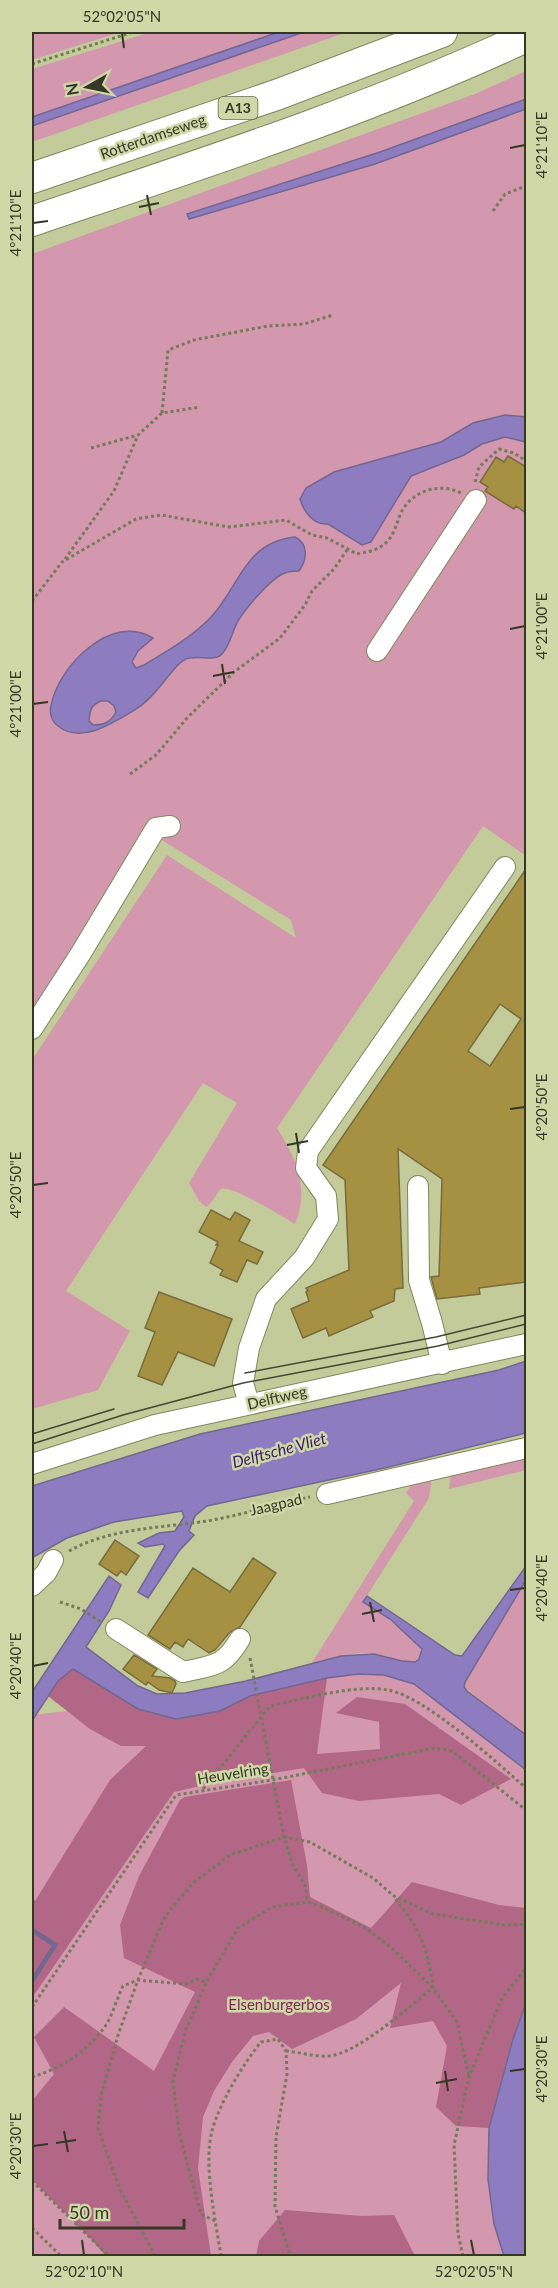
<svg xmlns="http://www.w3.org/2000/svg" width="558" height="2288" viewBox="0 0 558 2288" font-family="Lato,sans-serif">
  <rect width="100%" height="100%" fill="#c4cb9b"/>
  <!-- green -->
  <path fill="#d397ae" d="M 32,32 L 121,32 L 32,60 Z
    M 151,32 L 279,32 L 32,117 L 32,69 Z
    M 304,32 L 347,32 L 32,142 L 32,126 Z
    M 526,71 L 526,856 L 483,826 L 277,1128 C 296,1159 310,1186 295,1224 C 285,1218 230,1184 221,1189 C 216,1193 214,1202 206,1207 L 199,1201 L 189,1183 L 237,1103 L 203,1083 L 66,1291 L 130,1331 L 98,1390 L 32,1409 L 32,1060 L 167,855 L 296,938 L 291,920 L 160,839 L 32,1042 L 32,254 L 475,94 Z
    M 526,1452 L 526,1470 L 449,1489 L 451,1472 Z
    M 432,1477 L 429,1498 L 363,1602 C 385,1615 404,1630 422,1649 L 419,1659 C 407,1666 390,1657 377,1654 C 356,1650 331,1659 311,1664 L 414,1501 L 406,1493 L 414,1481 Z
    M 526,1580 L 526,1735 L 464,1687 L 465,1683 Z
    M 408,1669 L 526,1753 L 526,2256 L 32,2256 L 32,1715 L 179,1698 L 322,1672 Z"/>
  <!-- forest -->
  <path fill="#b26786" d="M 73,1669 L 138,1709 L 176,1719 L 220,1711 L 250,1696 L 327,1678 L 317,1754 L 380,1749 L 379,1722 L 336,1713 L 357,1697 L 405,1704 L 511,1779 L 461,1805 L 439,1794 L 359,1801 L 322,1793 L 304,1768 L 213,1783 L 174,1792 L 32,1998 L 32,1899 L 35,1901 L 110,1780 L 146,1746 L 121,1746 L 90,1729 L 48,1696 L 58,1681 Z
    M 291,1780 L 307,1865 L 310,1897 L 371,1928 L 412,1882 L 499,1905 L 526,1908 L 526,2003 L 513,2039 L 489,2128 L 456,2126 L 436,2107 L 447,2046 L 433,2021 L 390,2028 L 401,1983 L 356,2019 L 292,2049 L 269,2032 L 253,2036 L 232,2062 L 214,2091 L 203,2117 L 198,2168 L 211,2256 L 106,2256 L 91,2239 L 32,2180 L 32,2101 L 54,2074 L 34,2037 L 64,2007 L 154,2071 L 195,1992 L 124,1958 L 120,1925 L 139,1876 L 180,1800 L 185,1797 Z
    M 285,2210 L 362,2216 L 394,2215 L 415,2256 L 256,2256 L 259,2241 Z"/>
  <!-- water -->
  <path fill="#8d7cc0" stroke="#726791" stroke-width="1.5" fill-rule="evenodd" d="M 279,32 L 304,32 L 32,126 L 32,117 Z
    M 526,99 L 526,109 L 375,164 L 189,219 L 187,214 L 380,152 Z
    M 505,415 L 526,417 L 526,442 L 505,437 L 482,444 L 464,455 L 411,476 L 371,542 L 362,545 L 328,524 C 313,525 304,512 300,499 L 306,488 L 334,472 L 441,442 L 473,423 Z
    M 295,537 C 309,544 307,560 299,571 C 295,571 289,571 285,573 C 271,578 246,608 238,621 C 232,631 231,644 222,654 C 214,663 195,653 184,660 C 179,663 174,669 171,673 C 159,687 149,702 133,711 C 112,724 80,744 58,726 C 52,722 49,713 51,706 C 58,666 112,612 153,638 L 138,651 L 132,662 L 136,668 L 144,665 C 166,652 195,635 212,616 C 240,585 245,542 295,537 ZM 101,701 L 108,701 L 114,706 L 116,712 C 111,722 104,725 93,725 L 89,721 C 90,710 91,705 101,701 Z
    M 526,1361 L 526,1433 L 385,1468 L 207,1506 L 195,1516 L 189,1531 L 194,1535 L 179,1551 L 148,1598 L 138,1592 L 165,1546 L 163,1544 L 145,1547 L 138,1543 L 159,1533 L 175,1531 L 184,1517 L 182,1511 L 114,1522 L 67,1538 L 32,1558 L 32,1486 L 200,1434 L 499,1370 Z
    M 526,1566 L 526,1580 L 465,1682 L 464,1687 L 467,1691 L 526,1735 L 526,1770 L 414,1684 L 384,1675 L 358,1674 L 327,1678 L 250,1696 L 220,1711 L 176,1719 L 138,1709 L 73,1669 L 58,1681 L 32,1721 L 32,1692 L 109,1576 L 121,1585 L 109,1611 L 86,1647 L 138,1686 L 157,1694 L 185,1693 L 246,1681 L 341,1656 L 374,1654 L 402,1661 L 415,1662 L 419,1659 L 422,1649 L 390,1619 L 363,1602 L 367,1596 L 455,1655 L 462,1656 Z
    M 526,2003 L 526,2256 L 504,2256 L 494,2224 L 488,2179 L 489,2128 L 513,2039 Z"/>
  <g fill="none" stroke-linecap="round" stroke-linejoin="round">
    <!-- stream -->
    <path stroke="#726791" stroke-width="5" d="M 32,1930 L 55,1945 L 32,1981"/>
  </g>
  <!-- building -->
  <path fill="#a69142" stroke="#786b3e" stroke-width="1.5" fill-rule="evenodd" d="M 508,456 L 526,467 L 526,513 L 516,506 L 514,509 L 485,491 L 488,487 L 480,482 L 496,457 L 504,462 Z
    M 526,869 L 526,1282 L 479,1288 L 480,1294 L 437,1299 L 431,1277 L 439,1276 L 442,1179 L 398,1149 L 403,1288 L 395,1289 L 394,1301 L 370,1311 L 373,1317 L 329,1336 L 326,1328 L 303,1338 L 291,1309 L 309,1301 L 306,1292 L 308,1291 L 306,1288 L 349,1270 L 345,1180 L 323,1165 ZM 500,1004 L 521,1019 L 490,1066 L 468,1051 Z
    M 211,1210 L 230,1220 L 235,1212 L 250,1220 L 239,1241 L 263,1252 L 257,1264 L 247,1260 L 237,1282 L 220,1275 L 223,1270 L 210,1263 L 218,1245 L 216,1245 L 218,1242 L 199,1232 Z
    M 159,1292 L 232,1319 L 214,1366 L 178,1352 L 162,1385 L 138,1376 L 155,1332 L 145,1328 Z
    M 115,1540 L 139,1556 L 126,1575 L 121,1571 L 117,1576 L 99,1564 Z
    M 253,1558 L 276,1573 L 240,1627 L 230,1632 L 215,1650 L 209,1653 L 188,1639 L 183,1647 L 175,1642 L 170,1649 L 148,1635 L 193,1568 L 230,1592 Z
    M 134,1655 L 157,1669 L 152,1676 L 170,1678 L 175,1681 L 176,1684 L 172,1693 L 159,1690 L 148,1682 L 146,1685 L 123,1669 Z"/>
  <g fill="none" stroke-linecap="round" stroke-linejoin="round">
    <!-- minor casing -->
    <g stroke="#81875a" stroke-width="22">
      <path id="minor" d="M 377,651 L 476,500
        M 32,1029 L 81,953 L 156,828 L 170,826
        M 418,1186 L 419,1280 L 432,1323 L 442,1364
        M 249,1404 L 243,1383 L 249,1348 L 266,1299 L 304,1258 L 328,1219 L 326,1196 L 306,1168 L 308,1151 L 505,867
        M 32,1464 L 155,1425 L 526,1344
        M 327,1494 L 526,1448
        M 32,1586 L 46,1573 L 53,1560
        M 116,1629 L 183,1672 C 213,1665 223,1668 240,1639"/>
    </g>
    <!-- highway casing -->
    <g stroke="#81875a" stroke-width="32">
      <path id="highway" d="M 32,178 L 279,94 L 442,32
        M 32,221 C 198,165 367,111 526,37"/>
    </g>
    <!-- path -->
    <path stroke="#757a5a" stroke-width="3" stroke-dasharray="3 3" stroke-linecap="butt" d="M 32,64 L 133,32
      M 493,211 L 505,194 L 526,186
      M 162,413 L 168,350 L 194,340 L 268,326 L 304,324 L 333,315
      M 91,448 L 138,435 L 162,413 L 200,407
      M 475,482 L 479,467 L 499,449 L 514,453 L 526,461
      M 65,559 L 114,491 L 138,435
      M 32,601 L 62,562 L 136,519 L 161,515 L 229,527 L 286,520 L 312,535 L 327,538 L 357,554 C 366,552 376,551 383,545 C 396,536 396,521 403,509 C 416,489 441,483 461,493
      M 130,774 L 156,755 L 187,718 L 234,672 L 280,638 L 305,605 L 312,591 L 334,569 L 347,550
      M 69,1551 C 110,1528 161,1528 207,1521 C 242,1515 276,1504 310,1497
      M 60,1602 L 81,1609 L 101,1622
      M 250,1658 L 284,1837 L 293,1865 L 306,1887 L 307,1902
      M 203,1789 L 270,1706 C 304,1699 354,1684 388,1690 C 426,1697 496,1762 526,1788
      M 32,2007 L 176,1795 L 272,1780 L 435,1748 L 452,1751 L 526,1810
      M 286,2051 C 299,2052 315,2057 328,2056 C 358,2054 408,2007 433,1988 C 427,1945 421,1931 395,1898
      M 32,2077 C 62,2068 88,2051 106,2025 C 113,2014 117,1998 123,1986 L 138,1980 L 186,1984 L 198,1979 L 206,1982
      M 32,2181 L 109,2256
      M 215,2221 L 201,2214 L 179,2132 L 173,2082 L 185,2032 L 208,1979 L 238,1928 L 272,1907 L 307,1902 L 320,1906 L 364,1927 L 393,1949 L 433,1988 L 457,2022 L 469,2077
      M 32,2228 L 61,2256
      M 155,2256 L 119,2187 L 98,2128 L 101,2096 L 118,2035 L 138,1980 L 165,1916 L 193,1883 L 230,1855 L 284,1837 L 310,1842 L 373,1878 L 394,1896 L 433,1914 L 505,1925 L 526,1924
      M 221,2256 C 216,2223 203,2164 212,2131 C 219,2104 243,2064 261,2042 L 278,2039 L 286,2051 L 287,2074 L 276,2137 L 275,2206 L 290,2256
      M 463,2256 L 458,2234 L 454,2145 L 469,2077 L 502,1998 L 526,1968"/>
    <!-- minor -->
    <use href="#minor" stroke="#fff" stroke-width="20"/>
    <!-- highway -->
    <use href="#highway" stroke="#fff" stroke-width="30"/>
    <!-- tram -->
    <path stroke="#444731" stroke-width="1.5" d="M 245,1373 L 436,1337 L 526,1315
      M 32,1434 L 114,1409
      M 32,1444 L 123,1415 L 243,1383 L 438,1346 L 526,1324"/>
  </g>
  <!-- ticks -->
  <path fill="none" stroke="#343724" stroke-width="2" d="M 122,33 L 124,48M 510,148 L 525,145M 147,195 L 151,215M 139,207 L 159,203M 33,223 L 48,221M 510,629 L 525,626M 222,664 L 225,684M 213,676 L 234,672M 33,704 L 48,702M 510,1109 L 525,1107M 296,1133 L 299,1153M 287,1145 L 308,1141M 33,1185 L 48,1183M 510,1590 L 525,1588M 370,1602 L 374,1622M 362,1614 L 382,1610M 33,1666 L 48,1663M 445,2071 L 448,2091M 510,2071 L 525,2069M 436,2083 L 457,2079M 64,2131 L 68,2152M 56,2143 L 76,2140M 33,2146 L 48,2144M 82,2240 L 84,2255M 471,2240 L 474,2255"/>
  <g text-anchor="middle" stroke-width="5" stroke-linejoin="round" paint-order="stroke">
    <!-- shield labels -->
    <rect fill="#d1d8a7" stroke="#63674b" stroke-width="1.5" x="218.5" y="97" width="39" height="22" rx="4.5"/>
    <g font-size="14" font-weight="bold" fill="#343724">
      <text x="238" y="113">A13</text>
    </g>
    <!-- street labels -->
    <g font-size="15" fill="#343724" stroke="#d1d8a7">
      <text transform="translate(153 137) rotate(-19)" y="5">Rotterdamseweg</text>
      <text transform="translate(277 1398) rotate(-13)" y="5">Delftweg</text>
      <text transform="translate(276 1505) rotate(-13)" y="5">Jaagpad</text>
      <text transform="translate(233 1774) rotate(-9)" y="5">Heuvelring</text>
    </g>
    <!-- park labels -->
    <g font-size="15" fill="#822753" stroke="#d1d8a7">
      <text x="279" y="2010">Elsenburgerbos</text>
    </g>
    <!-- water labels -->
    <g font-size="16" font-style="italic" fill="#37186a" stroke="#d1d8a7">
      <text transform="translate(279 1450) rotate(-15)" y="6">Delftsche Vliet</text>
    </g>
  </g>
  <!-- border -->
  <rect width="558" height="2288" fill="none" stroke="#d1d8a7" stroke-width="66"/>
  <!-- north arrow -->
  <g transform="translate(87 87) rotate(261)" stroke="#d1d8a7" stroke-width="4.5" paint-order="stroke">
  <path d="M0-4.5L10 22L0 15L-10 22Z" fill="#343724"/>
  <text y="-9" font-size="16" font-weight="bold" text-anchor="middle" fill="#343724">N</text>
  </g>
  <!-- scale -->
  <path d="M60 2219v9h124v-9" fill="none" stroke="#343724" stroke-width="3"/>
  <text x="69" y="2219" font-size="18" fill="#343724" stroke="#d1d8a7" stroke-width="4.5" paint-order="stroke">50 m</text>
  <rect x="33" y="33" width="492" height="2222" fill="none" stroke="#343724" stroke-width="2"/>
  <g font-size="15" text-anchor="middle" fill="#343724">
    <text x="122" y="22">52°02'05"N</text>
    <text transform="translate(542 145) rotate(-90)" y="5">4°21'10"E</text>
    <text transform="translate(16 223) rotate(-90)" y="5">4°21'10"E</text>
    <text transform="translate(542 626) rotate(-90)" y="5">4°21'00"E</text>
    <text transform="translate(16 704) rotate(-90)" y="5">4°21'00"E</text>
    <text transform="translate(542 1107) rotate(-90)" y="5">4°20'50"E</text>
    <text transform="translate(16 1185) rotate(-90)" y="5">4°20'50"E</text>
    <text transform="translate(542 1588) rotate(-90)" y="5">4°20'40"E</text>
    <text transform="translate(16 1666) rotate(-90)" y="5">4°20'40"E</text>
    <text transform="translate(542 2069) rotate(-90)" y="5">4°20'30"E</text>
    <text transform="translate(16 2146) rotate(-90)" y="5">4°20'30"E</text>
    <text x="84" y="2277">52°02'10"N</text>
    <text x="474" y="2277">52°02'05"N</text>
  </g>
</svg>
